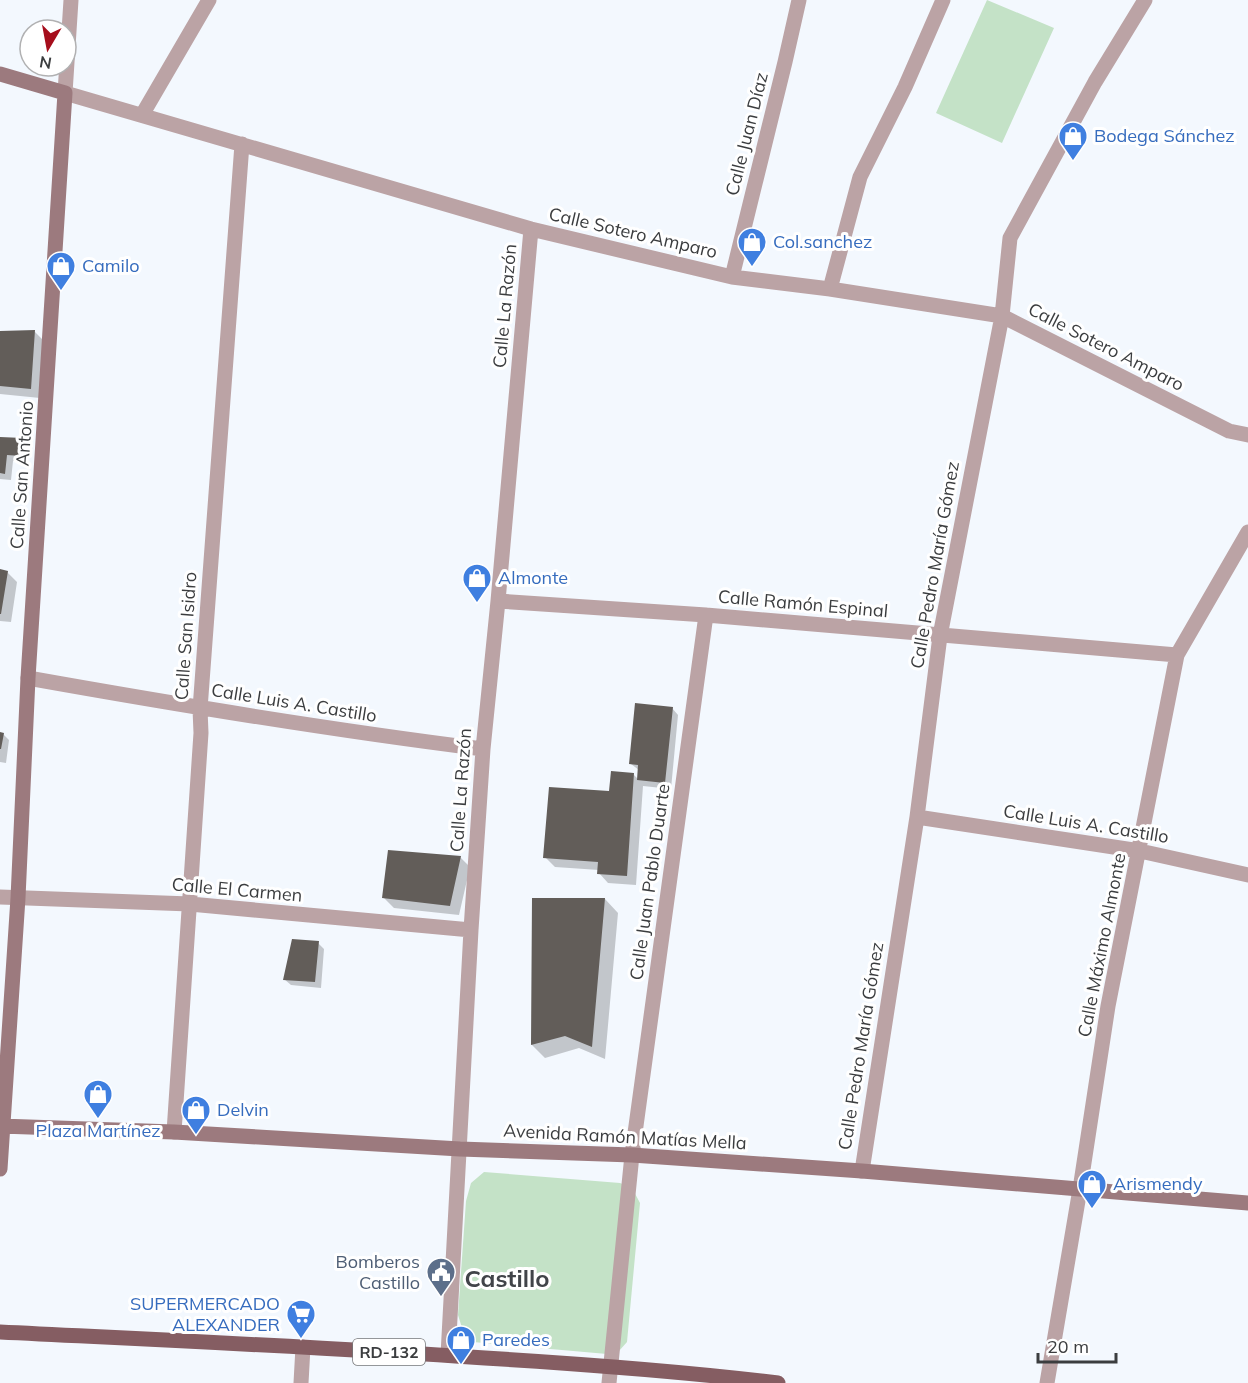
<svg xmlns="http://www.w3.org/2000/svg" width="1248" height="1383" viewBox="0 0 1248 1383" font-family="Mulish,sans-serif">
  <rect width="100%" height="100%" fill="#f3f8fe"/>
  <!-- green -->
  <path fill="#c4e2c7" d="M 987,0 L 1054,28 L 1002,143 L 936,113 Z
    M 484,1172 L 620,1183 L 632,1188 L 640,1203 L 627,1342 L 619,1351 L 607,1354 L 473,1342 L 463,1331 L 458,1315 L 466,1201 L 471,1183 Z"/>
  <!-- shadow -->
  <path fill="#0003" d="M 0,332 L 35,332 L 45,342 L 40,398 L 0,394 Z
    M 0,438 L 22,440 L 29,446 L 28,462 L 13,461 L 11,480 L 0,479 Z
    M 0,571 L 7,572 L 17,582 L 11,622 L 0,621 Z
    M 672,708 L 678,715 L 671,789 L 643,786 L 636,885 L 608,883 L 599,873 L 599,870 L 555,867 L 545,857 L 611,793 L 633,774 L 638,779 L 639,770 L 631,764 Z
    M 0,734 L 3,734 L 9,740 L 6,763 L 0,762 Z
    M 460,857 L 470,867 L 459,915 L 394,908 L 384,898 Z
    M 533,899 L 605,899 L 618,913 L 605,1059 L 579,1048 L 545,1058 L 532,1045 Z
    M 318,943 L 324,949 L 321,988 L 291,985 L 284,979 Z"/>
  <!-- building -->
  <path fill="#625d59" d="M 35,330 L 31,389 L 0,386 L 0,331 Z
    M 0,437 L 23,438 L 22,456 L 7,455 L 5,474 L 0,473 Z
    M 0,569 L 8,571 L 1,614 L 0,614 Z
    M 635,703 L 673,707 L 665,783 L 637,780 L 638,765 L 629,764 Z
    M 0,732 L 4,733 L 1,749 L 0,749 Z
    M 611,771 L 634,773 L 627,876 L 597,874 L 598,862 L 543,858 L 549,787 L 609,791 Z
    M 388,850 L 461,856 L 450,906 L 382,898 Z
    M 532,898 L 605,898 L 592,1047 L 565,1036 L 531,1045 Z
    M 292,939 L 319,941 L 315,982 L 283,980 Z"/>
  <g fill="none" stroke-linecap="round" stroke-linejoin="round">
    <!-- street -->
    <path stroke="#bba3a5" stroke-width="15" d="M 71,0 L 65,93 L 531,229 L 732,277 L 830,289 L 1002,316 L 1229,431 L 1248,435
      M 142,115 L 209,0
      M 732,277 L 785,62 L 799,0
      M 830,289 L 860,177 L 905,87 L 943,0
      M 498,601 L 706,615 L 1177,655
      M 28,678 C 179,705 331,730 483,749
      M 917,817 L 1140,851 L 1248,875
      M 0,897 L 190,904 L 471,930
      M 174,1132 L 201,733 L 200,709 L 242,144
      M 862,1171 L 917,817 L 940,636 L 1002,316 L 1010,238 L 1095,82 L 1145,0
      M 448,1355 L 471,930 L 483,749 L 498,601 L 531,229
      M 301,1383 L 303,1347
      M 609,1383 L 632,1155 L 706,615
      M 1047,1383 L 1080,1189 L 1108,1006 L 1177,655 L 1248,532"/>
    <!-- secondary -->
    <path stroke="#9c7a7e" stroke-width="15" d="M 0,74 L 65,93 L 28,678 L 18,898 L 0,1169
      M 0,1126 L 174,1132 L 460,1149 L 632,1155 L 862,1171 L 1248,1203"/>
    <!-- primary -->
    <path stroke="#855d62" stroke-width="15" d="M 0,1332 C 162,1340 323,1347 485,1358 C 583,1364 681,1371 778,1383"/>
  </g>
  <!-- icons -->
  <defs>
    <g id="shop-pin" transform="scale(1.5)"><path d="M0 17L-7.5 6A9.5 9.5 0 1 1 7.5 6Z" fill="#3f7fe0" stroke="#fff"/><path d="M-5-2.5h2.3a2.7 3.5 0 0 1 5.4 0H5L5.5 6h-11ZM-1.5-2.5h3a1.5 2.3 0 0 0-3 0Z" fill="#fff"/></g>
    <g id="civic-pin" transform="scale(1.5)"><path d="M0 17L-7.5 6A9.5 9.5 0 1 1 7.5 6Z" fill="#5c6f8a" stroke="#fff"/><path d="M-.6-6.5H3V-4.5H.6V-3L4-1V1h2V6H-6V1h2V-1L-.6-3ZM-1.2 2.5V6h2.4V2.5Z" fill="#fff"/></g>
    <g id="supermarket-pin" transform="scale(1.5)"><path d="M0 17L-7.5 6A9.5 9.5 0 1 1 7.5 6Z" fill="#3f7fe0" stroke="#fff"/><path d="M-6-5.5h2.5l.6 2H6L4.5 2H-2.5L-4.4-4H-6ZM-1.5 3.2a1.3 1.3 0 1 0 .1 0ZM3 3.2a1.3 1.3 0 1 0 .1 0Z" fill="#fff"/></g>
  </defs>
  <g fill-rule="evenodd">
    <use href="#shop-pin" x="1073" y="136"/>
    <use href="#shop-pin" x="752" y="242"/>
    <use href="#shop-pin" x="61" y="266"/>
    <use href="#shop-pin" x="477" y="578"/>
    <use href="#shop-pin" x="98" y="1094"/>
    <use href="#shop-pin" x="196" y="1110"/>
    <use href="#shop-pin" x="1092" y="1184"/>
    <use href="#civic-pin" x="441" y="1272"/>
    <use href="#supermarket-pin" x="301" y="1314"/>
    <use href="#shop-pin" x="461" y="1340"/>
  </g>
  <g text-anchor="middle" stroke-width="6" stroke-linejoin="round" paint-order="stroke">
    <!-- shield labels -->
    <rect fill="#fff" stroke="#767779" stroke-width="1.5" x="353" y="1339" width="72" height="26" rx="4.5"/>
    <g font-size="16" font-weight="bold" fill="#3b3d3f">
      <text x="389" y="1358">RD-132</text>
    </g>
    <!-- street labels -->
    <g font-size="18" fill="#3b3d3f" stroke="#fff">
      <text transform="translate(747 134) rotate(-76)" y="6">Calle Juan Díaz</text>
      <text transform="translate(633 233) rotate(13)" y="6">Calle Sotero Amparo</text>
      <text transform="translate(505 306) rotate(-85)" y="6">Calle La Razón</text>
      <text transform="translate(1106 347) rotate(27)" y="6">Calle Sotero Amparo</text>
      <text transform="translate(22 475) rotate(-86)" y="6">Calle San Antonio</text>
      <text transform="translate(935 565) rotate(-80)" y="6">Calle Pedro María Gómez</text>
      <text transform="translate(803 604) rotate(5)" y="6">Calle Ramón Espinal</text>
      <text transform="translate(186 636) rotate(-86)" y="6">Calle San Isidro</text>
      <text transform="translate(294 703) rotate(9)" y="6">Calle Luis A. Castillo</text>
      <text transform="translate(461 790) rotate(-86)" y="6">Calle La Razón</text>
      <text transform="translate(1086 824) rotate(9)" y="6">Calle Luis A. Castillo</text>
      <text transform="translate(650 882) rotate(-82)" y="6">Calle Juan Pablo Duarte</text>
      <text transform="translate(237 890) rotate(5)" y="6">Calle El Carmen</text>
      <text transform="translate(1102 945) rotate(-79)" y="6">Calle Máximo Almonte</text>
      <text transform="translate(861 1046) rotate(-81)" y="6">Calle Pedro María Gómez</text>
      <text transform="translate(625 1137) rotate(3)" y="6">Avenida Ramón Matías Mella</text>
    </g>
    <!-- shop labels -->
    <g font-size="18" fill="#366cbe" stroke="#fff" text-anchor="start">
      <text x="1094" y="142">Bodega Sánchez</text>
      <text x="773" y="248">Col.sanchez</text>
      <text x="82" y="272">Camilo</text>
      <text x="498" y="584">Almonte</text>
      <text x="217" y="1116">Delvin</text>
      <text x="98" y="1137" text-anchor="middle">Plaza Martínez</text>
      <text x="1113" y="1190">Arismendy</text>
      <text x="280" y="1310" text-anchor="end">SUPERMERCADO<tspan x="280" dy="21">ALEXANDER</tspan></text>
      <text x="482" y="1346">Paredes</text>
    </g>
    <!-- service labels -->
    <g font-size="18" fill="#4e5e75" stroke="#fff" text-anchor="end">
      <text x="420" y="1268">Bomberos<tspan x="420" dy="21">Castillo</tspan></text>
    </g>
    <!-- district labels -->
    <g font-size="24" font-weight="bold" fill="#414449" stroke="#fff">
      <text x="507" y="1287">Castillo</text>
    </g>
  </g>
  <!-- north arrow -->
  <g transform="translate(48 48) rotate(190)"><circle r="28" fill="#ffffff" stroke="#b1b1b2" stroke-width="1.5"/>
  <path d="M0-4.5L10 22L0 15L-10 22Z" fill="#a60e1c"/>
  <text y="-9" font-size="16" font-weight="bold" text-anchor="middle" fill="#3b3d3f">N</text>
  </g>
  <!-- scale -->
  <path d="M1038 1353v9h78v-9" fill="none" stroke="#3b3d3f" stroke-width="3"/>
  <text x="1047" y="1353" font-size="18" fill="#3b3d3f" stroke="#ffffff" stroke-width="4.5" paint-order="stroke">20 m</text>
</svg>
